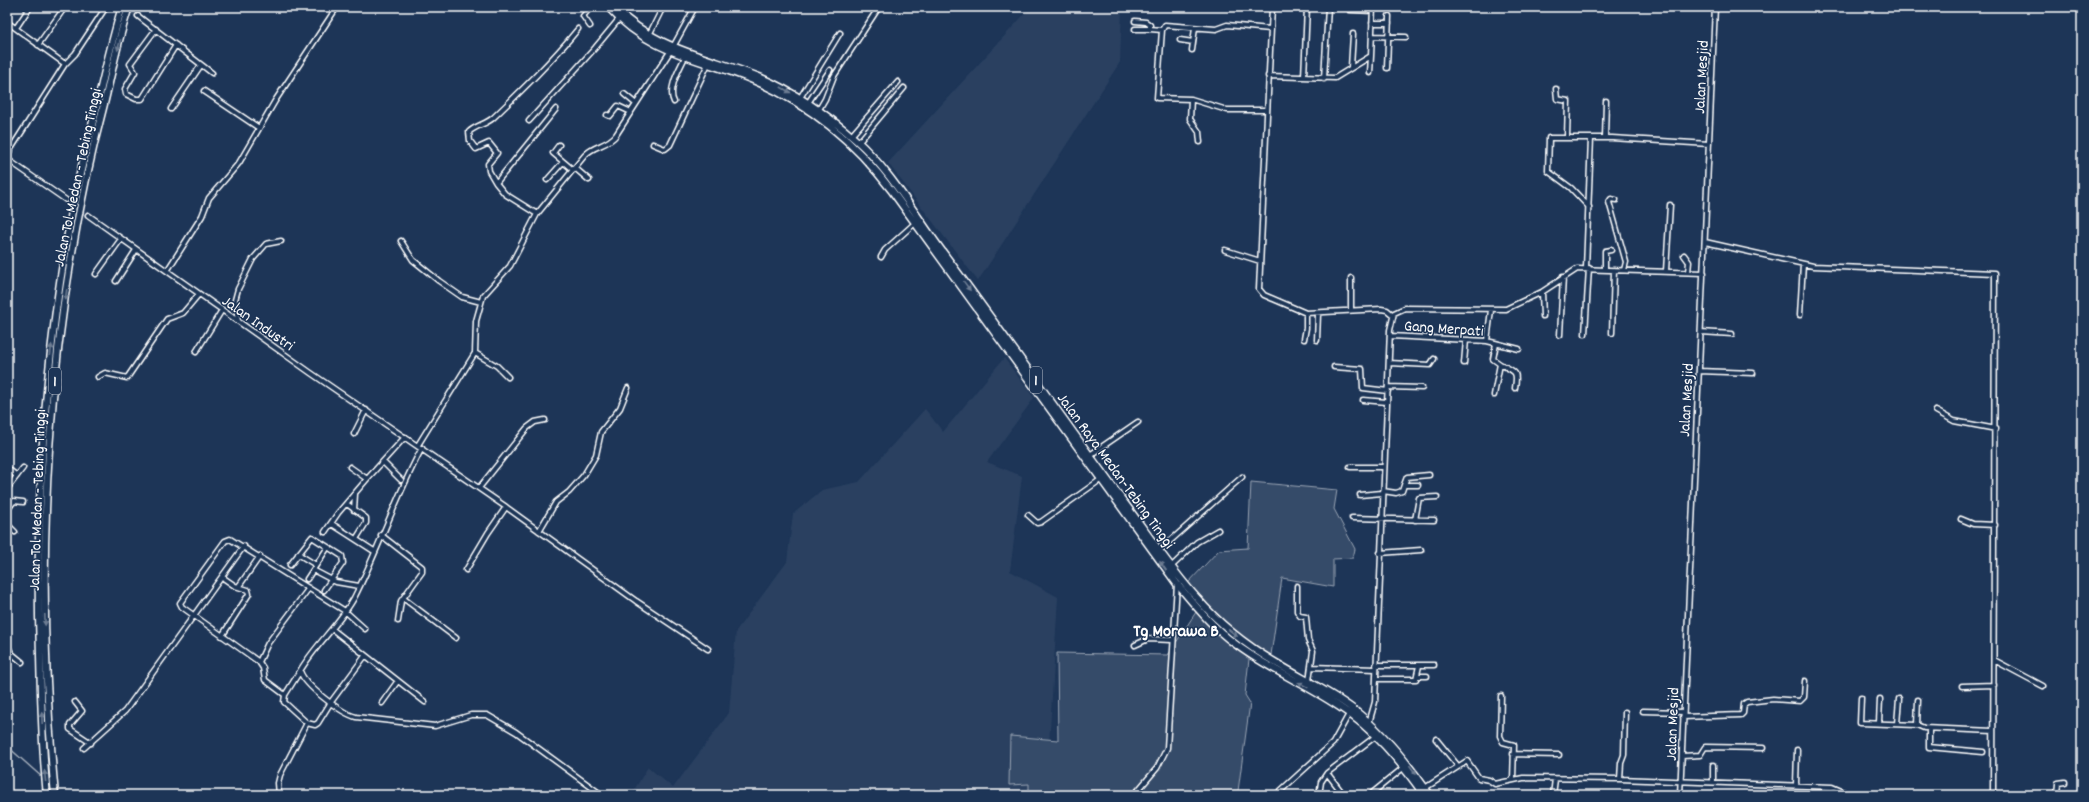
<svg xmlns="http://www.w3.org/2000/svg" width="2089" height="802" viewBox="0 0 2089 802" font-family="Dekko,sans-serif">
  <rect width="100%" height="100%" fill="#1d3557"/>
  <filter id="ink" filterUnits="userSpaceOnUse"><feTurbulence type="fractalNoise" baseFrequency=".025" numOctaves="2"/><feDisplacementMap in="SourceGraphic" scale="8" xChannelSelector="R" yChannelSelector="G"/><feConvolveMatrix kernelMatrix="1 2 1 2 8 2 1 2 1" color-interpolation-filters="sRGB"/></filter>
  <g filter="url(#ink)">
    <!-- built -->
    <path fill="#2a4161" d="M 1031,7 L 1122,7 L 1120,62 L 978,281 L 888,163 Z
      M 1004,358 L 1034,398 L 987,462 L 1022,476 L 1010,571 L 1058,597 L 1046,795 L 631,795 L 648,767 L 673,788 L 729,713 L 736,631 L 787,562 L 793,514 L 822,490 L 859,482 L 925,409 L 943,432 Z"/>
    <!-- green -->
    <path fill="#364b69" stroke="#9aa5b4" d="M 1251,482 L 1337,490 L 1334,509 L 1355,549 L 1353,558 L 1333,559 L 1333,587 L 1282,578 L 1271,655 C 1238,636 1212,612 1188,583 L 1219,550 L 1248,548 Z
      M 1196,612 L 1249,659 L 1245,695 L 1250,703 L 1238,791 L 1233,791 L 1232,795 L 1029,795 L 1029,784 L 1009,785 L 1010,736 L 1058,740 L 1057,653 L 1168,655 Z"/>
    <g fill="none" stroke-linecap="round" stroke-linejoin="round">
      <!-- stream -->
      <path stroke="#a0aab8" stroke-width="1.5" d="M 7,746 L 43,778
        M 56,790 L 63,795"/>
      <!-- minor-tunnel -->
      <path stroke="#344968" stroke-width="4" stroke-dasharray="4 2" stroke-linecap="butt" d="M 126,9 L 138,16
        M 66,200 L 88,215"/>
      <!-- minor casing -->
      <g stroke="#fff" stroke-width="7">
        <path id="minor" d="M 1272,7 L 1259,289 L 1264,295 L 1306,313 L 1381,309 L 1387,310 L 1393,315
          M 1350,10 L 1373,11
          M 138,16 L 212,73
          M 1135,21 L 1146,22 L 1150,25 L 1150,29 L 1162,30
          M 7,22 L 65,64
          M 1372,23 L 1389,23
          M 590,26 L 583,16 L 591,7
          M 16,28 L 30,7
          M 156,29 L 130,64 L 135,72 L 125,89 L 126,94 L 136,99 L 142,99 L 176,45
          M 1135,29 L 1150,29
          M 649,35 L 663,7
          M 1372,36 L 1406,37
          M 1180,40 L 1193,42
          M 38,45 L 65,7
          M 1192,50 L 1195,28
          M 1351,67 L 1353,34
          M 1387,68 L 1389,16
          M 1370,73 L 1371,56
          M 1268,76 L 1335,78 L 1371,56 L 1373,7
          M 1304,77 L 1307,7
          M 1324,79 L 1328,7
          M 1556,89 L 1557,99 L 1568,101 L 1567,137
          M 204,91 L 259,128
          M 624,94 L 636,104
          M 800,98 L 840,33
          M 1191,99 L 1190,119 L 1199,132 L 1200,142
          M 674,102 C 667,89 680,68 685,57
          M 808,103 L 830,70
          M 171,109 L 201,65
          M 1267,110 L 1227,110 L 1191,99 L 1157,98 L 1162,30 L 1165,25 L 1216,29 L 1227,25 L 1270,29
          M 818,111 L 825,99 L 834,76 L 879,7
          M 607,115 L 610,116 L 618,106 L 631,112
          M 529,121 L 595,48 L 619,19
          M 851,136 L 898,82
          M 1605,138 L 1606,101
          M 859,142 L 904,88
          M 653,144 L 665,149 L 670,145 L 708,64
          M 559,145 L 553,153 L 573,170
          M 7,155 L 65,64 L 75,54 L 106,7
          M 7,159 L 66,200
          M 575,168 L 589,180
          M 547,180 L 563,162
          M 496,183 L 489,171 L 488,164 L 497,153 L 489,143 L 476,149 L 470,141 L 469,132 C 475,126 486,124 493,118 C 522,90 552,61 578,29
          M 1616,200 L 1611,199 L 1609,202 L 1626,262 L 1624,270
          M 1589,207 L 1571,188 L 1548,171 L 1549,138 L 1612,138 L 1709,144
          M 537,214 L 505,194 L 496,183 L 556,109
          M 88,215 L 311,373 L 506,507 L 636,601 L 708,649
          M 401,241 L 413,260 L 439,281 L 462,297 L 481,302
          M 1705,242 L 1813,266 L 1995,273 L 1993,795
          M 1225,250 L 1260,261
          M 1684,255 L 1689,262 L 1688,272
          M 881,257 L 885,250 L 915,223
          M 1586,268 L 1591,138
          M 1605,269 L 1605,251 L 1611,250
          M 167,271 L 202,216 L 209,198 L 239,163 L 275,101 L 337,7
          M 1666,271 L 1670,205
          M 96,274 L 121,239
          M 116,281 L 136,250
          M 1542,292 L 1543,316
          M 1351,310 L 1351,278
          M 1800,315 L 1803,264
          M 238,321 L 235,300 L 238,289 L 253,259 L 266,244 L 281,241
          M 1701,332 L 1732,334
          M 1612,333 L 1614,270
          M 1585,334 L 1589,268
          M 1560,335 L 1563,277
          M 1391,336 L 1487,341 L 1519,349
          M 1304,339 L 1306,328 L 1306,313
          M 1317,340 L 1318,314
          M 1487,341 L 1491,310
          M 196,352 L 222,310
          M 475,353 L 497,366 L 508,377
          M 1389,363 L 1430,365 L 1434,359
          M 1464,363 L 1466,340
          M 1500,364 C 1515,372 1518,370 1515,388
          M 1334,367 L 1362,369 L 1363,388 L 1388,391
          M 1699,371 L 1753,373
          M 98,377 L 105,373 L 127,378 L 167,319 L 183,313 L 199,294
          M 1388,387 L 1422,388
          M 1494,395 L 1500,364 L 1493,359 L 1496,344
          M 1363,400 L 1387,402
          M 1936,411 L 1954,421 L 1996,429
          M 354,434 L 366,410
          M 418,445 L 475,353 L 476,321 L 483,296 L 510,266 L 537,214 L 585,155 C 594,145 608,146 616,135 L 673,47 L 695,7
          M 422,448 C 396,496 379,549 354,598 C 339,625 315,645 300,671 C 305,686 341,713 356,717 L 435,726 L 471,715 L 487,715 L 516,732 L 602,795
          M 1090,455 L 1138,422
          M 383,462 L 401,480
          M 350,467 L 367,479
          M 1350,467 L 1384,467
          M 7,468 L 17,476
          M 1404,485 L 1407,477 L 1429,475
          M 479,488 L 527,428 L 535,422 L 545,420
          M 7,489 L 23,468
          M 1383,491 L 1396,493 L 1402,491 L 1404,485 L 1418,485
          M 1360,495 L 1382,493
          M 347,504 L 366,518 L 366,523 L 356,539
          M 7,510 L 14,501 L 23,502
          M 354,510 L 355,494
          M 1028,515 L 1037,523 L 1041,522 L 1100,480
          M 1352,518 L 1434,520
          M 1961,519 L 1973,524 L 1995,525
          M 1415,520 L 1419,498 L 1437,497
          M 7,524 L 15,532
          M 332,524 L 374,551
          M 539,531 L 556,502 L 569,492 L 584,475 L 596,455 L 601,432 L 620,408 L 628,388
          M 325,532 L 338,513 L 367,479 L 405,437
          M 381,535 L 422,567 L 422,572 L 401,601 L 398,621
          M 1160,550 L 1242,477
          M 1380,553 L 1421,550
          M 298,554 L 316,565
          M 290,565 L 312,537 L 342,556 L 343,563 L 324,590
          M 1172,566 L 1197,542 L 1218,530
          M 313,570 L 336,582 L 359,586
          M 466,570 L 488,533 L 506,507
          M 307,579 L 328,547
          M 239,586 L 260,556
          M 1297,586 L 1297,611 L 1300,616 L 1306,617 L 1308,640 L 1313,651 L 1309,681
          M 403,598 L 456,638
          M 332,629 L 425,702
          M 222,636 L 249,594 L 248,590 L 235,586 L 222,577
          M 7,644 L 11,653 L 22,662
          M 1135,645 L 1148,639 L 1172,640
          M 1994,660 L 2043,686
          M 259,662 L 268,643 L 309,588
          M 1376,665 L 1434,665
          M 1311,667 L 1376,669
          M 1418,676 L 1427,676
          M 1376,679 L 1416,679 L 1419,666
          M 1962,686 L 1994,685
          M 285,695 L 300,671
          M 1501,696 L 1500,736 L 1503,742 L 1514,745 L 1513,780
          M 1861,698 L 1860,723 L 1917,725 L 1924,728 L 1993,731
          M 75,702 L 82,711 L 70,725 L 70,729 L 91,743
          M 382,703 L 397,682
          M 1643,711 L 1683,712
          M 1683,717 L 1741,715 L 1743,713 L 1744,704 L 1747,702 L 1773,699 L 1800,701 L 1804,697 L 1805,681
          M 307,723 L 284,702 L 285,695 L 265,680 L 263,668 L 259,662 L 182,607 L 180,603 L 225,541 L 230,539 L 345,611 L 365,629
          M 307,723 L 315,725 L 318,723 L 331,702 L 365,656
          M 1369,723 L 1375,702 L 1390,330 L 1394,313 L 1405,308 L 1506,309 L 1542,292 L 1577,269 L 1704,273
          M 1879,723 L 1880,699
          M 1897,724 L 1899,699
          M 1917,725 L 1918,700
          M 1929,729 L 1929,747 L 1983,752
          M 1436,739 L 1458,766
          M 84,748 L 125,711 L 244,546
          M 1513,754 L 1559,755
          M 1682,756 L 1700,755 L 1705,747 L 1763,748
          M 1327,773 L 1344,795
          M 1620,779 L 1621,763 L 1624,755 L 1625,712
          M 1713,782 L 1713,765
          M 1796,785 L 1797,750
          M 1425,788 L 1467,761 L 1479,778 L 1489,780 L 1495,784 L 1523,778 L 1620,779 L 1832,787 L 1846,793 L 1846,795
          M 1371,794 L 1403,768
          M 279,795 L 278,783 L 280,775 L 307,723
          M 1134,795 L 1157,768 L 1167,748 L 1177,584
          M 1276,795 L 1333,743 L 1349,714
          M 1319,795 L 1321,782 L 1327,773 L 1376,736
          M 1553,795 L 1555,779
          M 1680,795 L 1715,7
          M 2057,795 L 2058,783 L 2065,782"/>
      </g>
      <!-- highway casing -->
      <g stroke="#fff" stroke-width="9">
        <path id="highway" d="M 608,7 C 652,55 697,57 753,80 C 811,105 854,141 892,191 L 1177,584 C 1194,604 1212,627 1234,643 C 1266,668 1304,683 1338,706 C 1373,728 1400,761 1424,795
          M 614,7 C 656,50 706,56 759,77 C 794,92 828,115 856,140 C 889,169 916,216 942,251 C 1003,333 1062,418 1123,501 C 1147,533 1170,568 1197,598 C 1220,625 1247,646 1278,664 C 1303,679 1329,691 1353,709 C 1384,733 1408,763 1430,795
          M 47,795 C 42,749 41,702 40,655 C 35,509 44,361 71,217 C 78,176 90,136 99,96 C 106,66 113,36 122,7
          M 55,795 C 33,565 45,328 104,104 C 112,72 118,38 129,7"/>
      </g>
      <!-- minor -->
      <use href="#minor" stroke="#1d3557" stroke-width="4"/>
      <!-- highway -->
      <use href="#highway" stroke="#1d3557" stroke-width="6"/>
    </g>
    <!-- one-way arrows -->
    <defs><path id="oneway-solid" d="M-6-.8H1V-3.2L6.5 0L1 3.2V.8H-6Z"/></defs>
    <g fill="#6c7c92">
      <use href="#oneway-solid" transform="translate(119 45) rotate(105)"/>
      <use href="#oneway-solid" transform="translate(786 90) rotate(30)"/>
      <use href="#oneway-solid" transform="translate(967 286) rotate(54)"/>
      <use href="#oneway-solid" transform="translate(66 295) rotate(98)"/>
      <use href="#oneway-solid" transform="translate(51 350) rotate(-83)"/>
      <use href="#oneway-solid" transform="translate(1163 566) rotate(-126)"/>
      <use href="#oneway-solid" transform="translate(45 620) rotate(88)"/>
      <use href="#oneway-solid" transform="translate(1233 633) rotate(38)"/>
      <use href="#oneway-solid" transform="translate(1303 685) rotate(-153)"/>
      <use href="#oneway-solid" transform="translate(42 718) rotate(-92)"/>
      <use href="#oneway-solid" transform="translate(1413 770) rotate(54)"/>
      <use href="#oneway-solid" transform="translate(45 776) rotate(-96)"/>
    </g>
  </g>
  <g text-anchor="middle" stroke-width="3" stroke-linejoin="round" paint-order="stroke">
    <!-- shield labels -->
    <g fill="#1d3557" stroke="#bbc2cd" stroke-width="1">
      <rect x="1030" y="367" width="12" height="26" rx="3"/>
      <rect x="49" y="368" width="12" height="26" rx="3"/>
    </g>
    <g font-size="15" font-weight="bold" fill="#fff">
      <text x="1036" y="385">1</text>
      <text x="55" y="386">1</text>
    </g>
    <!-- street labels -->
    <g font-size="16" fill="#fff" stroke="#1d3557">
      <text transform="translate(1700 77) rotate(-87)" y="6">Jalan Mesjid</text>
      <text transform="translate(76 177) rotate(-78)" y="6">Jalan Tol Medan - Tebing Tinggi</text>
      <text transform="translate(259 322) rotate(35)" y="6">Jalan Industri</text>
      <text transform="translate(1444 327) rotate(4)" y="6">Gang Merpati</text>
      <text transform="translate(1685 400) rotate(-87)" y="6">Jalan Mesjid</text>
      <text transform="translate(1117 470) rotate(54)" y="6">Jalan Raya Medan-Tebing Tinggi</text>
      <text transform="translate(36 500) rotate(-88)" y="6">Jalan Tol Medan - Tebing Tinggi</text>
      <text transform="translate(1671 724) rotate(-88)" y="6">Jalan Mesjid</text>
    </g>
    <!-- quarter labels -->
    <g font-size="18" font-weight="bold" fill="#fff" stroke="#1d3557">
      <text x="1176" y="636">Tg Morawa B</text>
    </g>
  </g>
  <!-- margin -->
  <rect width="2089" height="802" fill="none" stroke="#1d3557" stroke-width="24"/>
  <rect x="12" y="12" width="2065" height="778" fill="none" stroke="#fff" stroke-width="1.5" filter="url(#ink)"/>
</svg>
